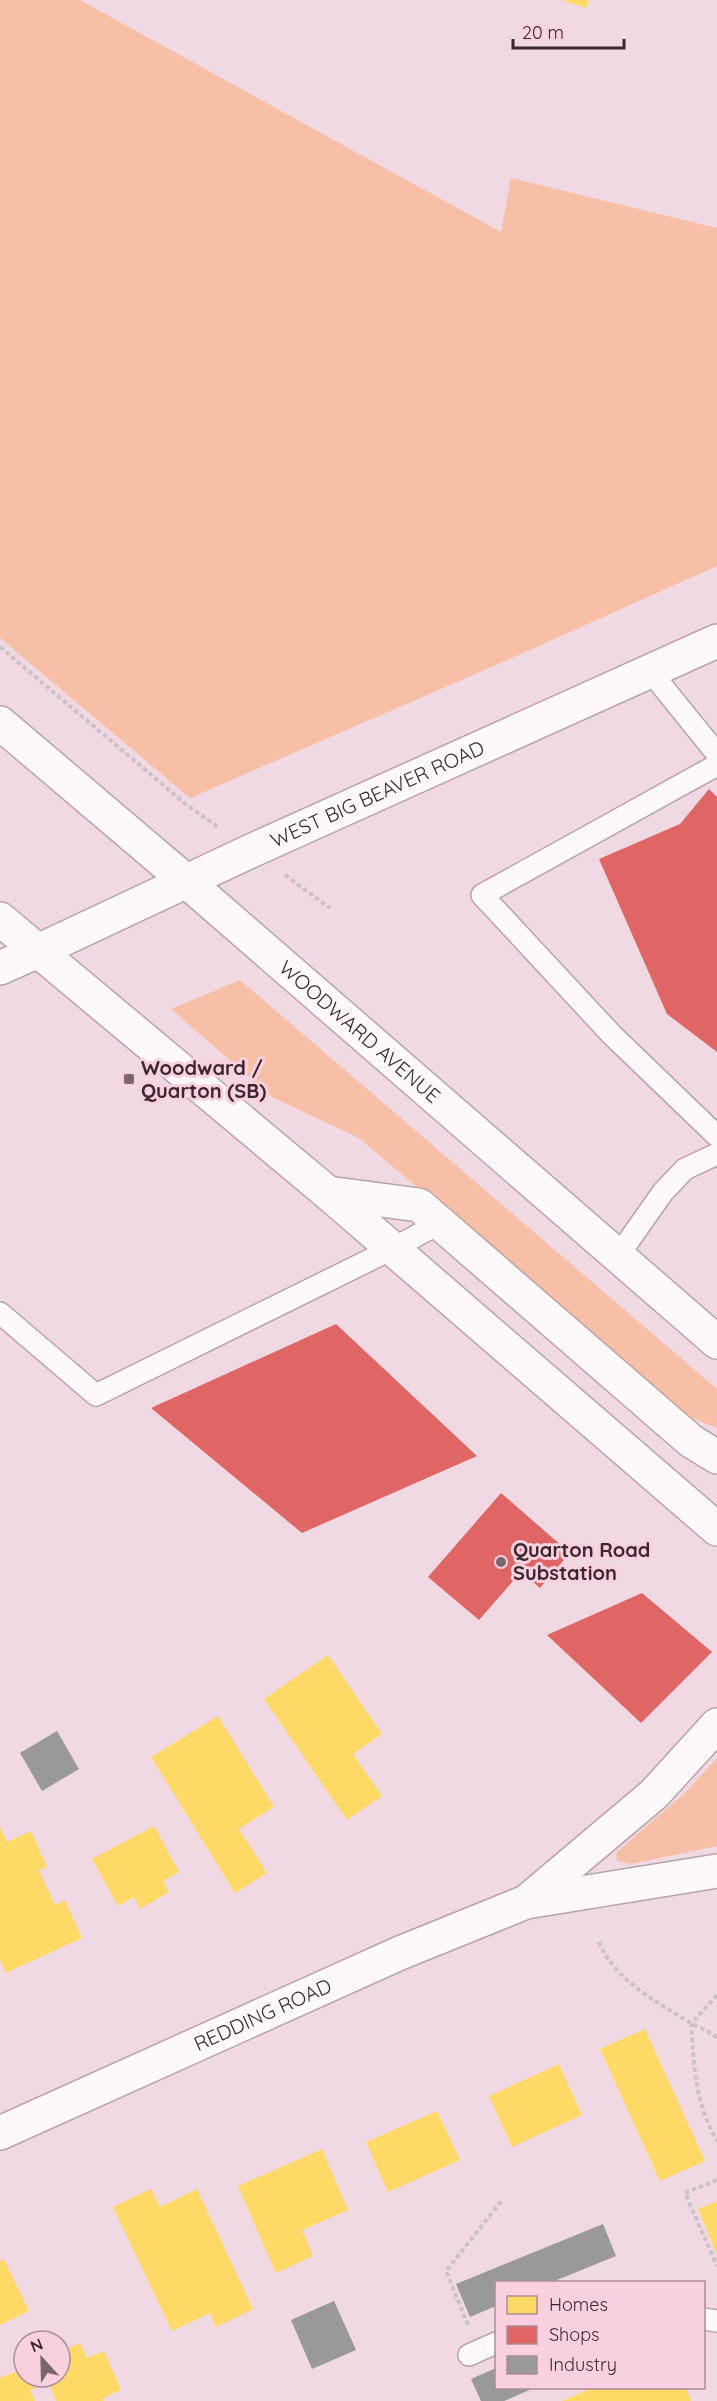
<svg xmlns="http://www.w3.org/2000/svg" width="717" height="2401" viewBox="0 0 717 2401" font-family="Quicksand,sans-serif">
  <rect width="100%" height="100%" fill="#f0d9e2"/>
  <!-- green -->
  <path fill="#f7c0a6" d="M 0,0 L 80,0 L 501,232 L 511,178 L 717,228 L 717,566 L 503,662 L 190,798 L 0,638 Z
    M 240,980 L 717,1389 L 717,1428 L 689,1417 L 359,1138 L 272,1097 L 171,1009 Z
    M 717,1758 L 717,1846 L 631,1864 L 617,1861 L 616,1856 L 618,1851 L 686,1792 Z"/>
  <!-- homes -->
  <path fill="#ffd966" d="M 562,0 L 589,0 L 586,8 Z
    M 328,1655 L 382,1734 L 353,1754 L 382,1796 L 347,1820 L 264,1699 Z
    M 218,1716 L 274,1807 L 239,1829 L 267,1873 L 235,1893 L 151,1757 Z
    M 154,1826 L 179,1872 L 163,1881 L 169,1892 L 140,1909 L 134,1897 L 118,1906 L 92,1859 Z
    M 0,1827 L 7,1842 L 31,1831 L 47,1867 L 39,1870 L 55,1905 L 65,1900 L 82,1938 L 6,1973 L 0,1959 Z
    M 645,2029 L 705,2161 L 660,2181 L 600,2049 Z
    M 559,2064 L 582,2115 L 512,2147 L 489,2096 Z
    M 437,2111 L 460,2160 L 388,2192 L 366,2142 Z
    M 322,2149 L 348,2210 L 302,2230 L 313,2256 L 276,2273 L 238,2186 Z
    M 151,2189 L 160,2207 L 197,2189 L 253,2309 L 216,2327 L 210,2313 L 172,2331 L 113,2207 Z
    M 717,2201 L 717,2255 L 698,2209 Z
    M 4,2259 L 29,2311 L 0,2325 L 0,2261 Z
    M 80,2343 L 87,2358 L 104,2351 L 121,2390 L 103,2398 L 104,2401 L 56,2401 L 48,2382 L 30,2390 L 35,2401 L 0,2401 L 0,2378 L 24,2368 L 24,2377 L 60,2377 L 60,2352 Z
    M 592,2388 L 686,2388 L 691,2401 L 562,2401 Z"/>
  <!-- shops -->
  <path fill="#e06666" d="M 709,789 L 717,797 L 717,1052 L 667,1014 L 599,859 L 680,824 Z
    M 336,1324 L 477,1456 L 302,1533 L 151,1408 Z
    M 501,1493 L 570,1553 L 540,1588 L 521,1572 L 479,1620 L 428,1577 Z
    M 642,1593 L 712,1652 L 641,1723 L 547,1635 Z"/>
  <!-- industry -->
  <path fill="#999" d="M 57,1731 L 79,1769 L 42,1791 L 20,1753 Z
    M 603,2224 L 616,2256 L 552,2282 L 496,2282 L 496,2306 L 470,2317 L 456,2284 Z
    M 334,2301 L 356,2350 L 312,2369 L 291,2320 Z
    M 496,2368 L 496,2388 L 534,2388 L 504,2401 L 481,2401 L 471,2379 Z"/>
  <g fill="none" stroke-linecap="round" stroke-linejoin="round">
    <!-- lane casing -->
    <g stroke="#b7a4ab" stroke-width="24">
      <path id="lane" d="M 650,671 L 717,754
        M 717,765 L 482,895 L 612,1035 L 717,1136
        M 618,1256 L 663,1192 L 685,1169 L 717,1154
        M 0,1313 L 96,1395 L 392,1249 L 440,1223
        M 704,2319 L 717,2321
        M 469,2355 L 496,2343"/>
    </g>
    <!-- street casing -->
    <g stroke="#b7a4ab" stroke-width="36">
      <g id="street">
        <path d="M 526,1902 L 654,1794 L 717,1725"/>
        <path id="s1" d="M 0,2133 L 400,1953 L 526,1902 L 717,1871"/>
      </g>
    </g>
    <!-- secondary casing -->
    <g stroke="#b7a4ab" stroke-width="36">
      <path id="secondary" d="M 0,968 L 38,951"/>
    </g>
    <!-- primary casing -->
    <g stroke="#b7a4ab" stroke-width="36">
      <g id="primary">
        <path id="s2" d="M 0,723 L 186,881 L 717,1342"/>
        <path d="M 0,919 L 328,1193 L 717,1529"/>
        <path id="s3" d="M 38,951 L 253,850 L 717,641"/>
        <path d="M 328,1193 L 419,1205 L 691,1441 L 717,1457"/>
      </g>
    </g>
    <!-- path -->
    <path stroke="#cbc2c6" stroke-width="4" stroke-dasharray="4.5 3" stroke-linecap="butt" d="M 0,647 L 188,806 L 218,827
      M 285,875 L 330,908
      M 599,1942 C 614,1979 656,2002 689,2022 C 699,2028 708,2030 717,2038
      M 717,1995 L 691,2024 C 694,2066 695,2103 717,2141
      M 717,2180 L 685,2193 L 717,2266
      M 468,2325 L 446,2271 L 503,2199"/>
    <!-- lane -->
    <use href="#lane" stroke="#fdf9fb" stroke-width="21"/>
    <!-- street -->
    <use href="#street" stroke="#fdf9fb" stroke-width="33"/>
    <!-- secondary -->
    <use href="#secondary" stroke="#fdf9fb" stroke-width="33"/>
    <!-- primary -->
    <use href="#primary" stroke="#fdf9fb" stroke-width="33"/>
  </g>
  <!-- markers -->
  <g fill="#7a666e" stroke="#f9d0df" stroke-width="2">
    <rect x="123" y="1073" width="12" height="12" rx="3"/>
    <circle cx="501" cy="1562" r="6"/>
  </g>
  <g text-anchor="middle" stroke-width="6" stroke-linejoin="round" paint-order="stroke">
    <!-- street labels -->
    <g font-size="20" fill="#3b282f" stroke="#f9d0df">
      <text dy="7" stroke="none"><textPath href="#s3" startOffset="374">WEST BIG BEAVER ROAD</textPath></text>
      <text dy="7" stroke="none"><textPath href="#s2" startOffset="474">WOODWARD AVENUE</textPath></text>
      <text dy="7" stroke="none"><textPath href="#s1" startOffset="288">REDDING ROAD</textPath></text>
    </g>
    <!-- poi labels -->
    <g font-size="20" font-weight="bold" fill="#3b282f" stroke="#f9d0df" text-anchor="start">
      <text x="141" y="1075">Woodward /<tspan x="141" dy="23">Quarton (SB)</tspan></text>
      <text x="513" y="1557">Quarton Road<tspan x="513" dy="23">Substation</tspan></text>
    </g>
  </g>
  <!-- legend -->
  <rect x="495" y="2281" width="210" height="108" fill="#f9d0df" stroke="#ad8d99" stroke-width="1.5"/>
  <rect x="507" y="2296" width="30" height="18" fill="#ffd966" stroke="#ad8d99" stroke-width="1.5"/>
  <text x="549" y="2311" font-size="18" fill="#3b282f">Homes</text>
  <rect x="507" y="2326" width="30" height="18" fill="#e06666" stroke="#ad8d99" stroke-width="1.5"/>
  <text x="549" y="2341" font-size="18" fill="#3b282f">Shops</text>
  <rect x="507" y="2356" width="30" height="18" fill="#999999" stroke="#ad8d99" stroke-width="1.5"/>
  <text x="549" y="2371" font-size="18" fill="#3b282f">Industry</text>
  <!-- north arrow -->
  <g transform="translate(42 2359) rotate(338)"><circle r="28" fill="#f9d0df" stroke="#ad8d99" stroke-width="1.5"/>
  <path d="M0-4.5L10 22L0 15L-10 22Z" fill="#7a666e"/>
  <text y="-9" font-size="16" font-weight="bold" text-anchor="middle" fill="#3b282f">N</text>
  </g>
  <!-- scale -->
  <path d="M513 39v9h111v-9" fill="none" stroke="#3b282f" stroke-width="3"/>
  <text x="522" y="39" font-size="18" fill="#3b282f" stroke="#f9d0df" stroke-width="4.5" paint-order="stroke">20 m</text>
</svg>
